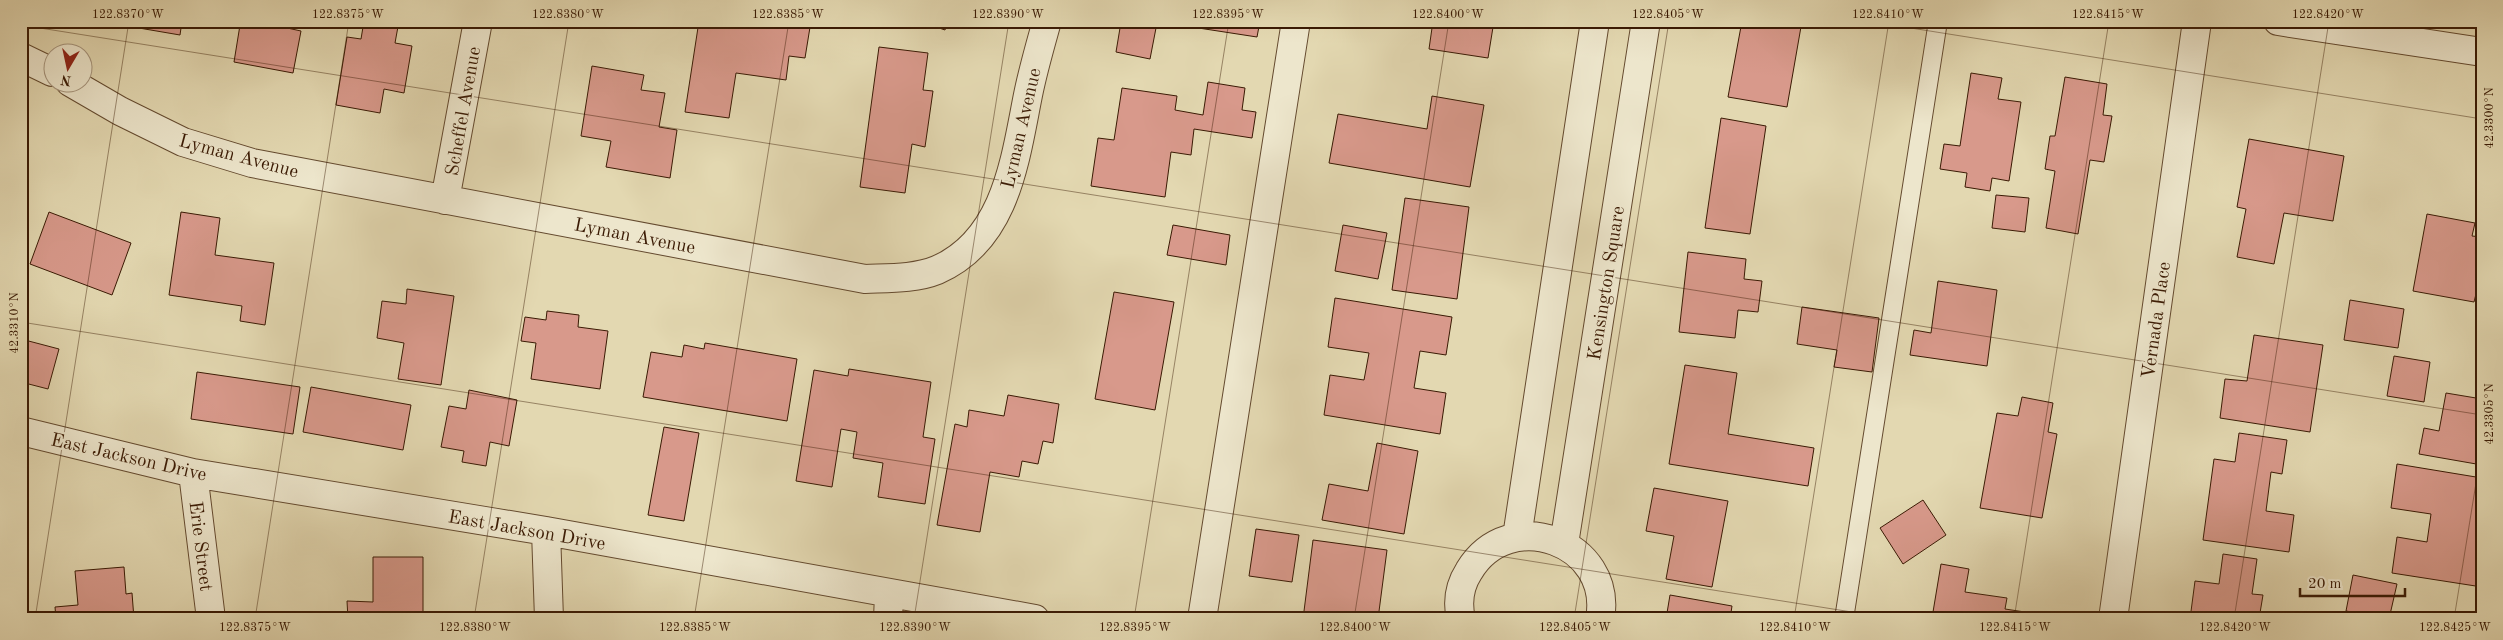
<svg xmlns="http://www.w3.org/2000/svg" width="2503" height="640" viewBox="0 0 2503 640" font-family="'Old Standard TT',serif">
  <rect width="100%" height="100%" fill="#e3d8b1"/>
  <filter id="stains"><feTurbulence type="fractalNoise" baseFrequency=".004" numOctaves="4"/><feColorMatrix values="0 0 0 0 .2 0 0 0 0 .09 0 0 0 0 .02 0 0 0 .5 -.17"/></filter>
  <radialGradient id="worn" r=".72"><stop offset=".6" stop-color="#630" stop-opacity="0"/><stop offset="1" stop-color="#630" stop-opacity=".3"/></radialGradient>
  <!-- building -->
  <path fill="#d8998b" stroke="#3a1a04" d="M 140,21 L 182,21 L 180,35 L 139,28 Z
    M 219,21 L 279,21 L 278,26 L 301,31 L 293,73 L 234,62 L 240,25 Z
    M 364,21 L 399,21 L 395,43 L 412,46 L 404,93 L 384,89 L 380,113 L 336,105 L 347,37 L 361,39 Z
    M 699,21 L 811,21 L 805,58 L 789,56 L 786,80 L 736,73 L 729,118 L 685,112 Z
    M 919,21 L 948,21 L 945,30 Z
    M 1153,21 L 1260,21 L 1257,37 Z
    M 1433,21 L 1494,21 L 1488,58 L 1429,49 Z
    M 1742,21 L 1802,21 L 1787,107 L 1728,97 Z
    M 1121,22 L 1156,28 L 1150,59 L 1116,52 Z
    M 879,47 L 928,53 L 923,90 L 933,91 L 925,147 L 912,144 L 905,193 L 860,187 Z
    M 592,66 L 644,75 L 641,90 L 665,93 L 659,127 L 677,130 L 670,178 L 606,167 L 611,141 L 581,136 Z
    M 1971,73 L 2002,78 L 1998,99 L 2021,102 L 2009,181 L 1992,178 L 1990,191 L 1965,187 L 1967,173 L 1940,169 L 1944,144 L 1960,146 Z
    M 2065,77 L 2107,84 L 2103,115 L 2112,116 L 2104,162 L 2090,160 L 2078,234 L 2046,228 L 2055,171 L 2045,169 L 2050,136 L 2055,136 Z
    M 1208,82 L 1245,88 L 1242,110 L 1256,112 L 1252,138 L 1194,129 L 1191,155 L 1171,152 L 1165,197 L 1091,186 L 1098,138 L 1114,140 L 1122,88 L 1177,96 L 1175,110 L 1203,115 Z
    M 1432,96 L 1484,105 L 1470,187 L 1329,163 L 1338,114 L 1427,129 Z
    M 1721,118 L 1766,126 L 1750,234 L 1705,228 Z
    M 2249,139 L 2344,156 L 2333,221 L 2284,213 L 2274,264 L 2237,257 L 2246,209 L 2237,207 Z
    M 1996,195 L 2029,198 L 2025,232 L 1992,228 Z
    M 1405,198 L 1469,207 L 1457,299 L 1392,290 Z
    M 49,212 L 131,243 L 112,295 L 30,264 Z
    M 181,212 L 220,218 L 215,255 L 274,263 L 265,325 L 240,321 L 242,306 L 169,295 Z
    M 2427,214 L 2475,223 L 2472,236 L 2482,237 L 2482,291 L 2477,290 L 2474,302 L 2413,291 Z
    M 1173,225 L 1230,235 L 1226,265 L 1167,255 Z
    M 1343,225 L 1387,233 L 1378,279 L 1335,271 Z
    M 1688,252 L 1746,259 L 1744,279 L 1762,281 L 1758,312 L 1738,310 L 1735,338 L 1679,332 Z
    M 1938,281 L 1997,290 L 1987,366 L 1910,355 L 1914,330 L 1931,333 Z
    M 407,289 L 454,296 L 441,385 L 398,379 L 404,343 L 377,338 L 382,301 L 406,304 Z
    M 1114,292 L 1174,302 L 1155,410 L 1095,399 Z
    M 1335,298 L 1452,317 L 1446,355 L 1420,351 L 1414,388 L 1446,393 L 1440,434 L 1324,415 L 1330,375 L 1364,380 L 1369,353 L 1328,347 Z
    M 2350,300 L 2404,309 L 2398,348 L 2344,340 Z
    M 1802,307 L 1879,318 L 1872,372 L 1834,367 L 1837,350 L 1797,344 Z
    M 547,311 L 579,315 L 578,327 L 608,331 L 600,389 L 531,379 L 536,343 L 521,341 L 525,317 L 546,320 Z
    M 2254,335 L 2323,345 L 2310,432 L 2220,418 L 2225,379 L 2247,381 Z
    M 21,339 L 59,349 L 48,389 L 21,382 Z
    M 705,343 L 797,359 L 787,421 L 643,397 L 651,352 L 682,357 L 684,345 L 704,349 Z
    M 2394,356 L 2430,362 L 2424,402 L 2387,396 Z
    M 1685,365 L 1737,373 L 1728,434 L 1814,448 L 1808,486 L 1669,464 Z
    M 849,369 L 931,382 L 923,437 L 935,439 L 925,504 L 878,497 L 883,463 L 853,458 L 857,432 L 841,429 L 832,487 L 796,481 L 814,370 L 848,376 Z
    M 197,372 L 300,387 L 293,434 L 191,419 Z
    M 311,387 L 411,405 L 403,450 L 303,432 Z
    M 469,390 L 517,400 L 509,446 L 490,442 L 486,466 L 462,462 L 464,451 L 441,447 L 449,406 L 466,409 Z
    M 2446,393 L 2482,399 L 2482,465 L 2419,454 L 2424,428 L 2439,431 Z
    M 1008,395 L 1059,404 L 1053,443 L 1043,441 L 1038,464 L 1022,461 L 1019,477 L 990,472 L 980,532 L 937,525 L 955,424 L 967,427 L 969,410 L 1004,416 Z
    M 2022,397 L 2053,403 L 2048,432 L 2057,434 L 2042,518 L 1980,508 L 1997,413 L 2018,416 Z
    M 664,427 L 699,433 L 684,521 L 648,515 Z
    M 2239,433 L 2287,440 L 2282,474 L 2271,472 L 2266,511 L 2294,515 L 2289,552 L 2203,540 L 2214,459 L 2235,462 Z
    M 1377,443 L 1418,451 L 1404,534 L 1322,520 L 1329,484 L 1368,491 Z
    M 2397,464 L 2482,478 L 2480,545 L 2482,545 L 2482,587 L 2392,573 L 2397,537 L 2427,542 L 2431,514 L 2391,508 Z
    M 1654,488 L 1728,501 L 1712,587 L 1666,579 L 1674,536 L 1646,531 Z
    M 1923,500 L 1946,535 L 1903,564 L 1880,528 Z
    M 1256,529 L 1299,535 L 1292,582 L 1249,576 Z
    M 1313,540 L 1387,550 L 1378,619 L 1303,619 Z
    M 2223,554 L 2257,559 L 2252,594 L 2263,595 L 2259,619 L 2190,619 L 2195,581 L 2219,584 Z
    M 373,557 L 423,557 L 423,619 L 348,619 L 347,601 L 373,602 Z
    M 1941,564 L 1969,569 L 1965,592 L 2007,598 L 2005,609 L 2038,614 L 2038,619 L 1936,619 L 1937,613 L 1933,612 Z
    M 124,567 L 126,594 L 132,593 L 134,619 L 56,619 L 55,607 L 78,605 L 75,571 Z
    M 2353,575 L 2397,584 L 2389,619 L 2346,611 Z
    M 1670,595 L 1732,606 L 1730,619 L 1666,619 Z"/>
  <g fill="none" stroke-linecap="round" stroke-linejoin="round">
    <!-- service casing -->
    <g stroke="#644a2f" stroke-width="20">
      <path id="service" d="M 1844,619 L 1938,21"/>
    </g>
    <!-- minor casing -->
    <g stroke="#644a2f" stroke-width="30">
      <path id="minor" d="M 21,57 L 52,72
        M 70,82 L 120,111 L 183,142 L 252,163 L 865,279 C 888,278 915,279 937,270 C 1006,240 1015,160 1028,95 C 1033,70 1040,46 1047,21
        M 445,200 L 478,21
        M 21,431 L 193,473 L 546,531 L 1035,619
        M 193,473 L 211,619
        M 546,531 L 549,619
        M 1517,537 L 1595,21
        M 1564,544 L 1646,21
        M 888,619 L 889,594
        M 1202,619 L 1296,21
        M 1461,619 C 1457,602 1460,585 1469,571 C 1509,504 1614,542 1600,619
        M 2113,619 L 2197,21"/>
    </g>
    <!-- tertiary casing -->
    <g stroke="#644a2f" stroke-width="30">
      <path id="tertiary" d="M 2278,21 L 2482,52"/>
    </g>
    <!-- service -->
    <use href="#service" stroke="#ede6cc" stroke-width="18"/>
    <!-- minor -->
    <use href="#minor" stroke="#ede6cc" stroke-width="28"/>
    <!-- tertiary -->
    <use href="#tertiary" stroke="#ede6cc" stroke-width="28"/>
  </g>
  <!-- ticks -->
  <path fill="none" stroke="#3a1a04" stroke-width="1" stroke-opacity="0.45" d="M 1867,21 L 2482,119M 21,25 L 2482,415M 21,322 L 1896,619M 21,618 L 24,619M 35,619 L 129,21M 255,619 L 349,21M 474,619 L 569,21M 694,619 L 789,21M 914,619 L 1009,21M 1134,619 L 1229,21M 1354,619 L 1449,21M 1574,619 L 1669,21M 1794,619 L 1889,21M 2014,619 L 2109,21M 2234,619 L 2329,21M 2454,619 L 2482,446"/>
  <g text-anchor="middle" stroke-width="4.5" stroke-linejoin="round" paint-order="stroke">
    <!-- street labels -->
    <g font-size="19" fill="#3a1a04" stroke="#ede6cc">
      <text transform="translate(462 111) rotate(-80)" y="7">Scheffel Avenue</text>
      <text transform="translate(1020 128) rotate(-77)" y="7">Lyman Avenue</text>
      <text transform="translate(239 155) rotate(15)" y="7">Lyman Avenue</text>
      <text transform="translate(635 235) rotate(11)" y="7">Lyman Avenue</text>
      <text transform="translate(1605 283) rotate(-81)" y="7">Kensington Square</text>
      <text transform="translate(2155 320) rotate(-82)" y="7">Vernada Place</text>
      <text transform="translate(129 456) rotate(13)" y="7">East Jackson Drive</text>
      <text transform="translate(527 529) rotate(10)" y="7">East Jackson Drive</text>
      <text transform="translate(202 546) rotate(83)" y="7">Erie Street</text>
    </g>
  </g>
  <!-- margin -->
  <rect width="2503" height="640" fill="none" stroke="#e3d8b1" stroke-width="55"/>
  <!-- north arrow -->
  <g transform="translate(68 68) rotate(189)"><circle r="24" fill="#ede6cc" stroke="#a5947c"/>
  <path d="M0-4L9 19L0 12L-9 19Z" fill="#8f2418"/>
  <text y="-8" font-size="14" font-weight="bold" text-anchor="middle" fill="#3a1a04">N</text>
  </g>
  <!-- scale -->
  <path d="M2300 588v8h105v-8" fill="none" stroke="#3a1a04" stroke-width="2.5"/>
  <text x="2308" y="588" font-size="15" fill="#3a1a04" stroke="#ede6cc" stroke-width="4" paint-order="stroke">20 m</text>
  <rect x="28" y="28" width="2448" height="584" fill="none" stroke="#3a1a04" stroke-width="2"/>
  <g font-size="12" text-anchor="middle" fill="#3a1a04">
    <text x="128" y="18">122.8370°W</text>
    <text x="348" y="18">122.8375°W</text>
    <text x="568" y="18">122.8380°W</text>
    <text x="788" y="18">122.8385°W</text>
    <text x="1008" y="18">122.8390°W</text>
    <text x="1228" y="18">122.8395°W</text>
    <text x="1448" y="18">122.8400°W</text>
    <text x="1668" y="18">122.8405°W</text>
    <text x="1888" y="18">122.8410°W</text>
    <text x="2108" y="18">122.8415°W</text>
    <text x="2328" y="18">122.8420°W</text>
    <text transform="translate(2489 118) rotate(-90)" y="4">42.3300°N</text>
    <text transform="translate(14 323) rotate(-90)" y="4">42.3310°N</text>
    <text transform="translate(2489 414) rotate(-90)" y="4">42.3305°N</text>
    <text x="255" y="631">122.8375°W</text>
    <text x="475" y="631">122.8380°W</text>
    <text x="695" y="631">122.8385°W</text>
    <text x="915" y="631">122.8390°W</text>
    <text x="1135" y="631">122.8395°W</text>
    <text x="1355" y="631">122.8400°W</text>
    <text x="1575" y="631">122.8405°W</text>
    <text x="1795" y="631">122.8410°W</text>
    <text x="2015" y="631">122.8415°W</text>
    <text x="2235" y="631">122.8420°W</text>
    <text x="2455" y="631">122.8425°W</text>
  </g>
  <rect width="100%" height="100%" filter="url(#stains)"/>
  <rect width="100%" height="100%" fill="url(#worn)"/>
</svg>
